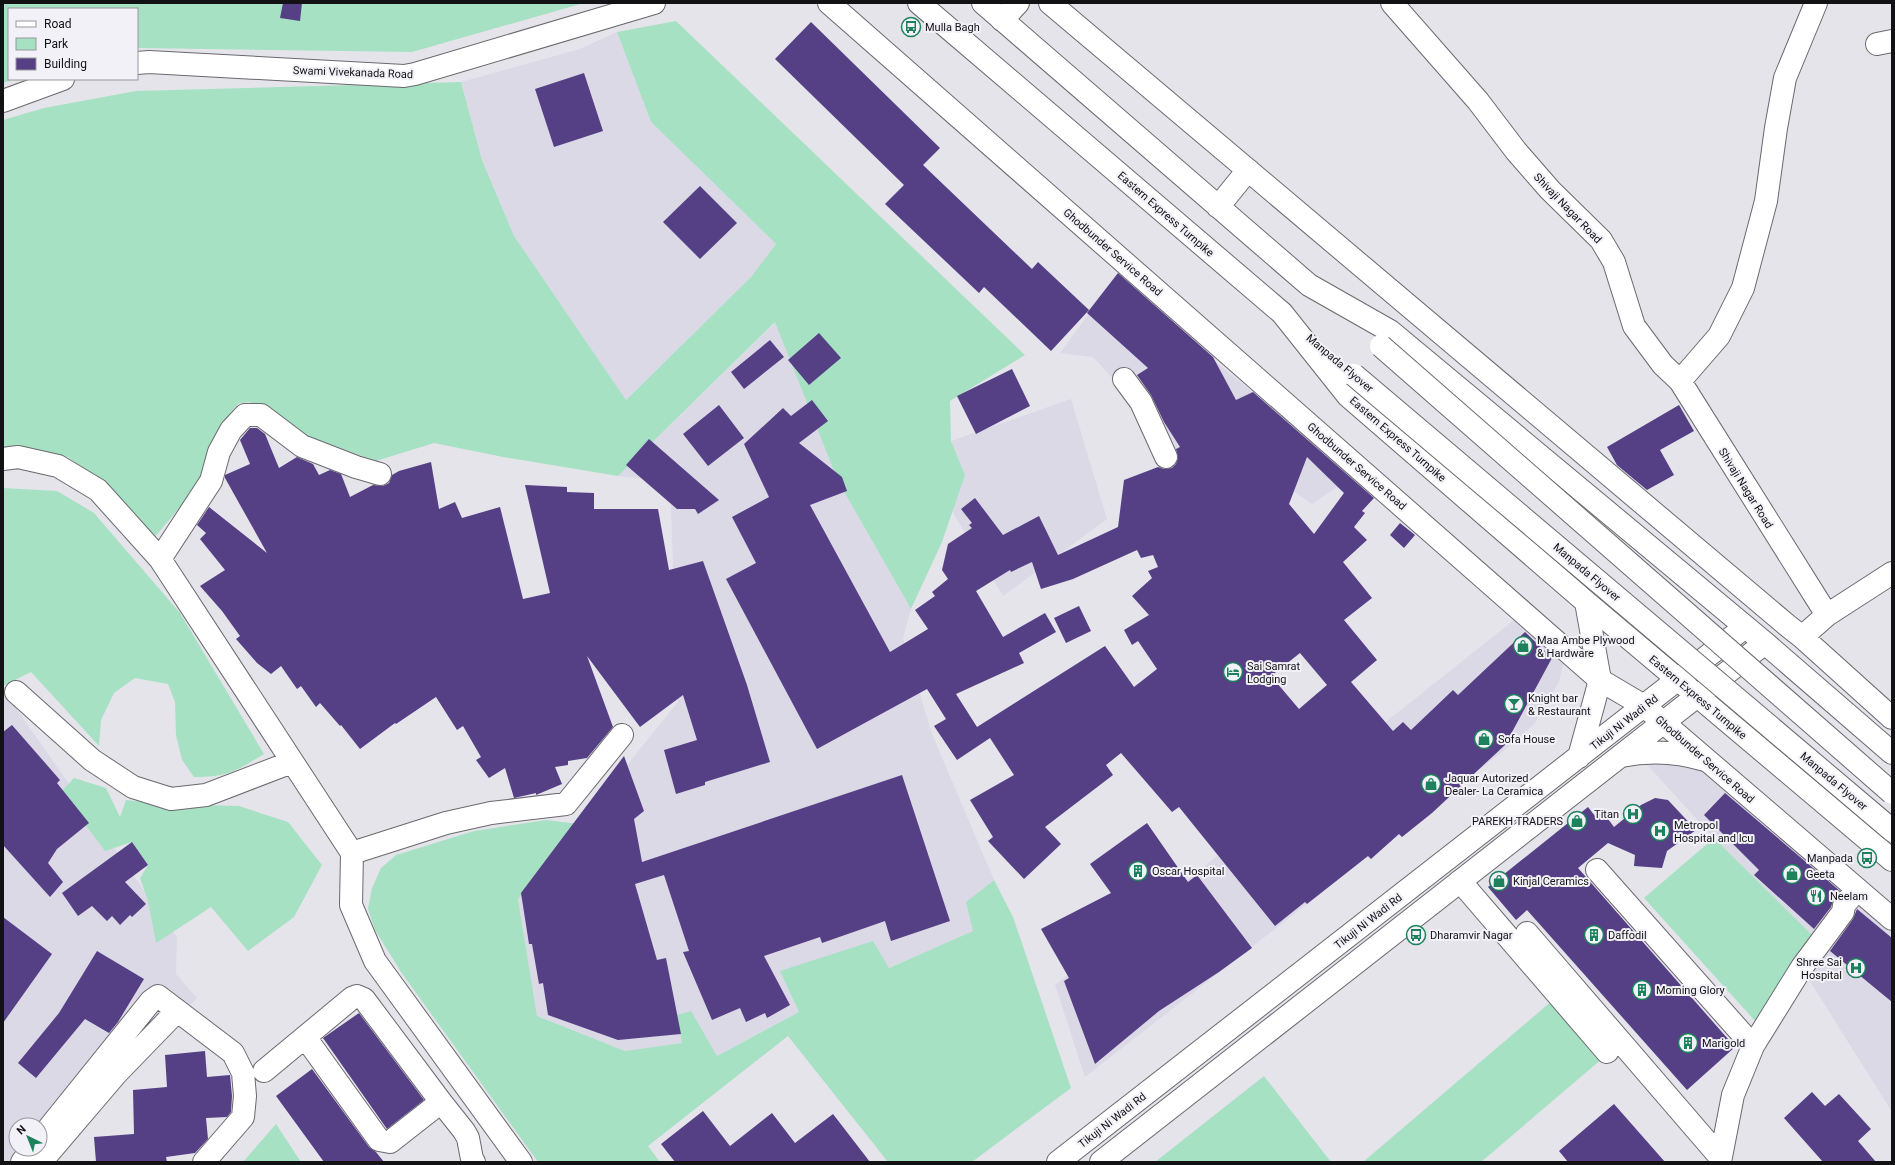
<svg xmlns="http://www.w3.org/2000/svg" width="1895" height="1165" viewBox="0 0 1895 1165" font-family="Roboto,sans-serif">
  <rect width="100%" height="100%" fill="#e5e4eb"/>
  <!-- built -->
  <path fill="#dcd9e7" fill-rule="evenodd" d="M 617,32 L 651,122 L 776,244 L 751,277 L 626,400 L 514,236 L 482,160 L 461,82 L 580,49 Z
    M 1115,278 L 1353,476 L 1312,504 L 1248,459 L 1187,487 L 1157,450 L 1128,395 L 1093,357 L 1060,353 Z
    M 776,322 L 838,481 L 911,609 L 903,638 L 932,734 L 994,880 L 966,902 L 974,931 L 888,968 L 781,972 L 799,1012 L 717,1056 L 683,1043 L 625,1051 L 537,1016 L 518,899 L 678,702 L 670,482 L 618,476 Z
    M 1071,399 L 1107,519 L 1003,596 L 952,511 L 965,475 L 951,441 Z
    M 1519,616 L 1565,655 L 1559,682 L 1535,723 L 1516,741 L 1085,1077 L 1055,985 Z
    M 3,690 L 177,937 L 176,974 L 197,998 L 49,1162 L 3,1162 ZM 16,1125 L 40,1125 L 40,1149 L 16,1149 Z
    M 1640,757 L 1702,762 L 1853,892 L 1815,938 L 1714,838 Z
    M 1859,900 L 1892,928 L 1892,1112 L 1806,975 Z"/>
  <!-- green -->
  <path fill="#a7e1c4" d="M 3,3 L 584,3 L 412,52 L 137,48 L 137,9 L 9,9 L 9,79 L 14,79 L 3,83 Z
    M 676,21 L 1025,355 L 950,401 L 951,441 L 965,475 L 942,542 L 911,609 L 838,481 L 775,322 L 618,476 L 503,457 L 434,443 L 376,461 L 292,431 L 250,402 L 239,403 L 230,413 L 195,489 L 154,538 L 115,492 L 68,457 L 16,451 L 3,452 L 3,120 L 44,108 L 136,91 L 461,82 L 482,160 L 514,236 L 626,400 L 751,277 L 776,244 L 651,122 L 617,32 Z
    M 3,488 L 57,491 L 94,513 L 180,613 L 264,754 C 236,771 228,777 194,777 L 182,760 L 176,735 L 175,702 L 168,684 L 135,678 L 114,693 L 101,720 L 99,746 L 31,672 L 3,686 Z
    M 74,778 L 106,788 L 120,817 L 126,800 L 164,804 L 239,806 L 288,822 L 322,865 L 294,917 L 248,951 L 211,907 L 156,943 L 148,901 L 140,878 L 148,865 L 132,842 L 105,851 L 61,792 Z
    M 546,820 L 579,824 L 518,899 L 537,1016 L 625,1051 L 682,1043 L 677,1015 L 691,1011 L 717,1056 L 799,1012 L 780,971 L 873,941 L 889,968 L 973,931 L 966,902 L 994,880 L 1013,917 L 1071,1088 L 972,1162 L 888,1162 L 788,1036 L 648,1146 L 660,1162 L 538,1162 L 401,972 L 375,930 L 368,909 L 372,888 L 381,868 L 396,855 L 474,831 Z
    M 1714,838 L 1815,938 L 1756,1022 L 1644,898 Z
    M 1553,1000 L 1603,1058 L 1481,1162 L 1363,1162 Z
    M 1264,1076 L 1331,1162 L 1155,1162 Z
    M 276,1124 L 301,1162 L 243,1162 Z"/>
  <!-- building -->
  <path fill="#553f85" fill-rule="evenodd" d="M 283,3 L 302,3 L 300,21 L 280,18 Z
    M 811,22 L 940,148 L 923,165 L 1032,269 L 1038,262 L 1089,310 L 1051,351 L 984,287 L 979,293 L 885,204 L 904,185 L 775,59 Z
    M 584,73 L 603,131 L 554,147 L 535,89 Z
    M 700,186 L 737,223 L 700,259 L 663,222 Z
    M 1118,273 L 1213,357 L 1236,400 L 1253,392 L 1374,498 L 1362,511 L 1365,513 L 1354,527 L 1367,540 L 1343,562 L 1372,598 L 1344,620 L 1377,660 L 1351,682 L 1393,731 L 1403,722 L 1411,730 L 1453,690 L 1458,695 L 1525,632 L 1552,658 L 1505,745 L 1432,813 L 1402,837 L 1399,834 L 1371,859 L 1368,856 L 1307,904 L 1305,902 L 1275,926 L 1179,807 L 1172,812 L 1121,753 L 1106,765 L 1113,775 L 1045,827 L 1061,844 L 1024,879 L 988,841 L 993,837 L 970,800 L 1014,775 L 990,738 L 957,760 L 934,726 L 946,719 L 927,689 L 817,749 L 726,579 L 756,563 L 732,517 L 769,497 L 744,444 L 783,408 L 791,416 L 812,400 L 828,421 L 799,443 L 842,477 L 847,491 L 810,505 L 890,652 L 928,629 L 915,610 L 935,596 L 932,592 L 948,579 L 942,570 L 948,544 L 972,528 L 969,525 L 972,523 L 961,509 L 975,498 L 1003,535 L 1039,516 L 1058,555 L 1118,527 L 1124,480 L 1158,467 L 1164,469 L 1172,468 L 1176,464 L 1178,458 L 1176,449 L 1180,447 L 1164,422 L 1151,395 L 1137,375 L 1148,368 L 1087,313 ZM 1307,457 L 1344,493 L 1314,534 L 1289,504 ZM 1137,550 L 1141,558 L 1153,555 L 1158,567 L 1148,571 L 1152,578 L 1132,596 L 1149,615 L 1124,630 L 1132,645 L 1138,641 L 1157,669 L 1134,687 L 1105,646 L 977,727 L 956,694 L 1024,663 L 1019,653 L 1056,632 L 1045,613 L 1003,637 L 976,591 L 1010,570 L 1011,572 L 1032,562 L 1041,589 L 1073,579 ZM 1300,653 L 1327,685 L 1299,709 L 1271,676 Z
    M 819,333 L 841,358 L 809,385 L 788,360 Z
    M 770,340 L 784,357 L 744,389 L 731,372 Z
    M 1012,369 L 1030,406 L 976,434 L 957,396 Z
    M 719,405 L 744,438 L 708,466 L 683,434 Z
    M 1679,405 L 1694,431 L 1660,450 L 1674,475 L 1647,490 L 1617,465 L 1607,447 Z
    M 250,428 L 257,428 L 265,434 L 279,468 L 297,457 L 313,464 L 319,475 L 330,470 L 341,474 L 350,497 L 373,485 L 383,486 L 389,483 L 392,475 L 399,471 L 431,462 L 439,509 L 455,502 L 462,518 L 500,507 L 523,599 L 550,593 L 525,485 L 567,487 L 567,492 L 594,493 L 594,509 L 658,509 L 669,570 L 703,561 L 747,685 L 770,762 L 705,782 L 705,785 L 676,794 L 664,750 L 697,740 L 683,695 L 640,727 L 587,656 L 613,727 L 587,758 L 568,761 L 568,765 L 555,767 L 562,784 L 536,795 L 536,793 L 514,798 L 505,768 L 489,778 L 476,760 L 481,757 L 463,726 L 457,730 L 436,697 L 396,724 L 395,723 L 360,749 L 341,725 L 340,726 L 320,703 L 316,707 L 301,686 L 297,689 L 281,666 L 271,674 L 257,663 L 236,639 L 240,636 L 222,611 L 200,586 L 225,570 L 200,539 L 206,533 L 197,525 L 209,507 L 267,553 L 225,478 L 225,475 L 250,464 L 240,440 Z
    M 649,439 L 719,500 L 698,514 L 695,509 L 677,509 L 626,465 Z
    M 1400,523 L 1415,535 L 1404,548 L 1390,535 Z
    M 1079,606 L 1091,631 L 1066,643 L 1054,618 Z
    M 12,725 L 60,780 L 57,783 L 89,823 L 57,849 L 48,863 L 63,882 L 50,897 L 3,845 L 3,732 Z
    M 624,756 L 644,811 L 634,819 L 642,862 L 902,775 L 950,921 L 891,941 L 885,921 L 822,943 L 820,937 L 764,956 L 790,1005 L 767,1018 L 765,1013 L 746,1022 L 740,1008 L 712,1020 L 683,952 L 689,951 L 664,875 L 635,884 L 657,960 L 666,958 L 681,1034 L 618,1040 L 548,1015 L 543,983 L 539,984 L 532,944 L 529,944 L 521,893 Z
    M 1725,793 L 1840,891 L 1834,897 L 1831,907 L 1814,929 L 1754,875 L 1759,870 L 1704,815 Z
    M 1655,798 L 1668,800 L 1696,830 L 1667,851 L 1662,868 L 1634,866 L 1635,855 L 1608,843 L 1578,868 L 1735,1047 L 1687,1090 L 1527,910 L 1516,920 L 1488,887 L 1588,807 L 1595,816 L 1602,811 L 1614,827 L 1641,805 Z
    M 1147,823 L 1188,882 L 1197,875 L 1252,948 L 1219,972 L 1159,1011 L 1095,1064 L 1064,981 L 1069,978 L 1041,929 L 1111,893 L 1090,864 Z
    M 132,842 L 148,865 L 125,882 L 146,904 L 132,917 L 130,915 L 120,925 L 112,916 L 107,921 L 92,906 L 78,916 L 62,893 Z
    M 1857,909 L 1892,938 L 1892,1002 L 1830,951 L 1853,919 Z
    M 3,917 L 52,954 L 3,1023 Z
    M 97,951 L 144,979 L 118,1022 L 109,1033 L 85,1019 L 36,1078 L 18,1063 L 59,1013 Z
    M 359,1013 L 424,1100 L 387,1129 L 323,1038 Z
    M 205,1051 L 207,1077 L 230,1075 L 232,1096 L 231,1112 L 227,1117 L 206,1118 L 208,1139 L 195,1153 L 166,1157 L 167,1162 L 96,1162 L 94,1137 L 134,1134 L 133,1090 L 167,1087 L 165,1055 Z
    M 312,1069 L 369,1147 L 376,1152 L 384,1162 L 324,1162 L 276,1096 Z
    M 1812,1092 L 1825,1106 L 1839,1094 L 1871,1129 L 1858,1141 L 1876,1162 L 1823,1162 L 1784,1118 Z
    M 1614,1104 L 1665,1162 L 1568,1162 L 1559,1151 Z
    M 703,1111 L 730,1146 L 772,1113 L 795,1143 L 833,1114 L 870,1162 L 675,1162 L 661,1144 Z"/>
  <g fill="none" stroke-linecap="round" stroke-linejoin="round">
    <!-- minor casing -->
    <g stroke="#6a696f" stroke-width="24">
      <path id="minor" d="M 829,3 L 1600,680 L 1644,706 L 1892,919
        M 1050,3 L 1788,626 L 1802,637 L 1892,718
        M 1392,3 L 1478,101 L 1516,151 L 1550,190 L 1601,240 L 1614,262 L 1634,326 L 1663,365 L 1680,381 L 1827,615
        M 1002,20 L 1018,3
        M 1877,44 L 1892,41
        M 137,63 L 149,62 L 404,76 L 415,74 L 654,3
        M 3,101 L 63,79
        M 1124,379 L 1141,402 L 1166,457
        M 1680,381 L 1719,336 L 1743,288 L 1766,201 L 1776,128 L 1785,78 L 1816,3
        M 3,459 L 18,457 L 58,466 L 98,490 L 160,559 L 352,853 L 351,905 L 375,961 L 521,1162
        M 160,559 L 211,481 L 219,452 L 231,430 L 245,415 L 261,415 L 302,446 L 356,467 L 380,474
        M 1802,637 L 1827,615 L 1892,573
        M 16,692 L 92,760 L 133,787 L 171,799 L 206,795 L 292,762
        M 352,853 L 446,823 L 491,813 L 566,804 L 622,735
        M 1597,870 L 1753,1046
        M 1460,881 L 1607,1052
        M 1527,933 L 1720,1157
        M 305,1037 L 379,1140 L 390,1142 L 441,1102
        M 264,1071 L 352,998 L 357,996 L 364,999 L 441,1102 L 464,1131 L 468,1138 L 472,1159 L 474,1162
        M 40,1139 L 151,1001 L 158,996 L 233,1053 L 243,1073 L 245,1096 L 243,1117 L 204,1162
        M 22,1162 L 32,1149
        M 41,1162 L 116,1074 L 177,1011
        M 1720,1162 L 1733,1095 L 1753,1046 L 1802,967 L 1843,912 L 1844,905 L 1857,890"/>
    </g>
    <!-- major casing -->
    <g stroke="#6a696f" stroke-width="24">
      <path id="major" d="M 919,3 L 1282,313 L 1348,396 L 1586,602 L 1892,860
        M 983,3 L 1309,285 L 1390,331 L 1765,643 L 1892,753
        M 1218,207 L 1248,170
        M 1621,756 C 1650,750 1676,751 1705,760
        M 1579,757 L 1600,680 L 1586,602
        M 1058,1162 L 1745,627
        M 1101,1162 L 1765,643"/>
    </g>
    <!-- minor -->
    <use href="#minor" stroke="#fff" stroke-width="22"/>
    <!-- major -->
    <use href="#major" stroke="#fff" stroke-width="22"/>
    <!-- major-bridge casing -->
    <g stroke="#6a696f" stroke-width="24" stroke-linecap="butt">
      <path id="major-bridge" d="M 1381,346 L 1892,793
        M 1354,375 L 1892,830"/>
    </g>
    <!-- major-bridge -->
    <use href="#major-bridge" stroke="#fff" stroke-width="22"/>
  </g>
  <!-- icons -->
  <defs>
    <g id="bus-ring" transform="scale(1)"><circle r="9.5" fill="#f3f1f8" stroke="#1d825b" stroke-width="1.5"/><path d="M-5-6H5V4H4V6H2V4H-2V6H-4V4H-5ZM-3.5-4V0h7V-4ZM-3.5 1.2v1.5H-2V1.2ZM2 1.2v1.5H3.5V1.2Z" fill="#1d825b"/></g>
    <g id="shop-ring" transform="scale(1)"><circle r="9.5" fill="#f3f1f8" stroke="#1d825b" stroke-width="1.5"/><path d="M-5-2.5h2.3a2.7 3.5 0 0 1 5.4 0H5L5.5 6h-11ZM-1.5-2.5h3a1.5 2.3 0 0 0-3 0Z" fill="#1d825b"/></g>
    <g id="hotel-ring" transform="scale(1)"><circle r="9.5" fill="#f3f1f8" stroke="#1d825b" stroke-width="1.5"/><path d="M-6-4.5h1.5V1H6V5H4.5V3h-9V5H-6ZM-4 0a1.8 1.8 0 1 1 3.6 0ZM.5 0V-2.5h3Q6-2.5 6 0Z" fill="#1d825b"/></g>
    <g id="bar-ring" transform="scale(1)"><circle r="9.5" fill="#f3f1f8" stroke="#1d825b" stroke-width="1.5"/><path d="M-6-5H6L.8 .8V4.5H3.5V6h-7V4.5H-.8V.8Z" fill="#1d825b"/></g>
    <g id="hospital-ring" transform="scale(1)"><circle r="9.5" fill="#f3f1f8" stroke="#1d825b" stroke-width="1.5"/><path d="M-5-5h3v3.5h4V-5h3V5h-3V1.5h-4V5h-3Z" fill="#1d825b"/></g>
    <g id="building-ring" transform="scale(1)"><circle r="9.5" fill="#f3f1f8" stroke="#1d825b" stroke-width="1.5"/><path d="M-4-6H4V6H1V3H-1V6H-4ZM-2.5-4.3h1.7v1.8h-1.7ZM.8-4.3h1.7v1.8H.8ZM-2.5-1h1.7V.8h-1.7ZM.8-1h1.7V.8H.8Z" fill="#1d825b"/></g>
    <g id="restaurant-ring" transform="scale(1)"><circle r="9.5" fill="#f3f1f8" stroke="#1d825b" stroke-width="1.5"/><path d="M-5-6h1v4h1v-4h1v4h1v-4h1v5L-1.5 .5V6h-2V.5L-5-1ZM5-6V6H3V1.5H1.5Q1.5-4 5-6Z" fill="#1d825b"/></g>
  </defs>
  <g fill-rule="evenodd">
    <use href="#bus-ring" x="911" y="27"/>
    <use href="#shop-ring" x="1523" y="646"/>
    <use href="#hotel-ring" x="1233" y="672"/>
    <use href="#bar-ring" x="1514" y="704"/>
    <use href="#shop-ring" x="1484" y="739"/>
    <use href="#shop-ring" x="1431" y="784"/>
    <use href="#hospital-ring" x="1633" y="814"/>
    <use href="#shop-ring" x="1577" y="821"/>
    <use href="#hospital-ring" x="1660" y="831"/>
    <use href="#bus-ring" x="1867" y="858"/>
    <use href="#building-ring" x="1138" y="871"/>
    <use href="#shop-ring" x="1792" y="874"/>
    <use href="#shop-ring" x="1499" y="881"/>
    <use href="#restaurant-ring" x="1816" y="896"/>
    <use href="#bus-ring" x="1416" y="935"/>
    <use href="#building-ring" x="1594" y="935"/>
    <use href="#hospital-ring" x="1856" y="968"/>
    <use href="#building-ring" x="1642" y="990"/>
    <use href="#building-ring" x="1688" y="1043"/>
  </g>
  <g text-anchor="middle" stroke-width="4" stroke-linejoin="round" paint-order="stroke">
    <!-- poi labels -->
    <g font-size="11" fill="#121113" stroke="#f3f1f8" text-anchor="start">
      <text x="925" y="31">Mulla Bagh</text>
      <text x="1537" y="644">Maa Ambe Plywood<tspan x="1537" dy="13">&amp; Hardware</tspan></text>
      <text x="1247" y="670">Sai Samrat<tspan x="1247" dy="13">Lodging</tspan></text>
      <text x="1528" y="702">Knight bar<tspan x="1528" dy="13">&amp; Restaurant</tspan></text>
      <text x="1498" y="743">Sofa House</text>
      <text x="1445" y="782">Jaquar Autorized<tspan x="1445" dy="13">Dealer- La Ceramica</tspan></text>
      <text x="1619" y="818" text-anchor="end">Titan</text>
      <text x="1563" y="825" text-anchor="end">PAREKH TRADERS</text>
      <text x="1674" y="829">Metropol<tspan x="1674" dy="13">Hospital and Icu</tspan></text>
      <text x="1853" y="862" text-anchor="end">Manpada</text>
      <text x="1152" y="875">Oscar Hospital</text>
      <text x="1806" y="878">Geeta</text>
      <text x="1513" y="885">Kinjal Ceramics</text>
      <text x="1830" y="900">Neelam</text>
      <text x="1430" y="939">Dharamvir Nagar</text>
      <text x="1608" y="939">Daffodil</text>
      <text x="1842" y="966" text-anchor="end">Shree Sai<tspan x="1842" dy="13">Hospital</tspan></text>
      <text x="1656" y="994">Morning Glory</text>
      <text x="1702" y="1047">Marigold</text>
    </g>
    <!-- street labels -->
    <g font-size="11" fill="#121113" stroke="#f3f1f8">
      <text transform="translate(353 72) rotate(2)" y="4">Swami Vivekanada Road</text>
      <text transform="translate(1568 208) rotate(46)" y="4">Shivaji Nagar Road</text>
      <text transform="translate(1166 214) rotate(41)" y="4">Eastern Express Turnpike</text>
      <text transform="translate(1113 252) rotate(41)" y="4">Ghodbunder Service Road</text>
      <text transform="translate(1340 363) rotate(40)" y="4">Manpada Flyover</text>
      <text transform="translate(1398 439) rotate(41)" y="4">Eastern Express Turnpike</text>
      <text transform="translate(1357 466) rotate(41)" y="4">Ghodbunder Service Road</text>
      <text transform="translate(1746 488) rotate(58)" y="4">Shivaji Nagar Road</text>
      <text transform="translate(1587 572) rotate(40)" y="4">Manpada Flyover</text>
      <text transform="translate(1698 697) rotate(40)" y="4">Eastern Express Turnpike</text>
      <text transform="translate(1624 722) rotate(-38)" y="4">Tikuji Ni Wadi Rd</text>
      <text transform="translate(1705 759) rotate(41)" y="4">Ghodbunder Service Road</text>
      <text transform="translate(1834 781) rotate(40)" y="4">Manpada Flyover</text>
      <text transform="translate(1368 921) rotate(-38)" y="4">Tikuji Ni Wadi Rd</text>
      <text transform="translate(1112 1120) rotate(-38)" y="4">Tikuji Ni Wadi Rd</text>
    </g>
  </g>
  <!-- border -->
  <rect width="1895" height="1165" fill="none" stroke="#121113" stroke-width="8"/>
  <!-- legend -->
  <rect x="8" y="8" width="130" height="72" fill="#f3f1f8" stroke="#99979c"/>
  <rect x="16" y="21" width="20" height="6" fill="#ffffff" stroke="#99979c"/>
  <text x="44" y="28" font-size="12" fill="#121113">Road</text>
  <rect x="16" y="38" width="20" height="12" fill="#a7e1c4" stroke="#99979c"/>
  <text x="44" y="48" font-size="12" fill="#121113">Park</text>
  <rect x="16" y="58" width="20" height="12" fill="#553f85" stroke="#99979c"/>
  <text x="44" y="68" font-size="12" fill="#121113">Building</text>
  <!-- north arrow -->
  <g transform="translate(28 1137) rotate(317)"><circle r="19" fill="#f3f1f8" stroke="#99979c"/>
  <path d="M0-3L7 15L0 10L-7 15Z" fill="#1d825b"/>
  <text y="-6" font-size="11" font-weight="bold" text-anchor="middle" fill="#121113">N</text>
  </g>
</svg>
